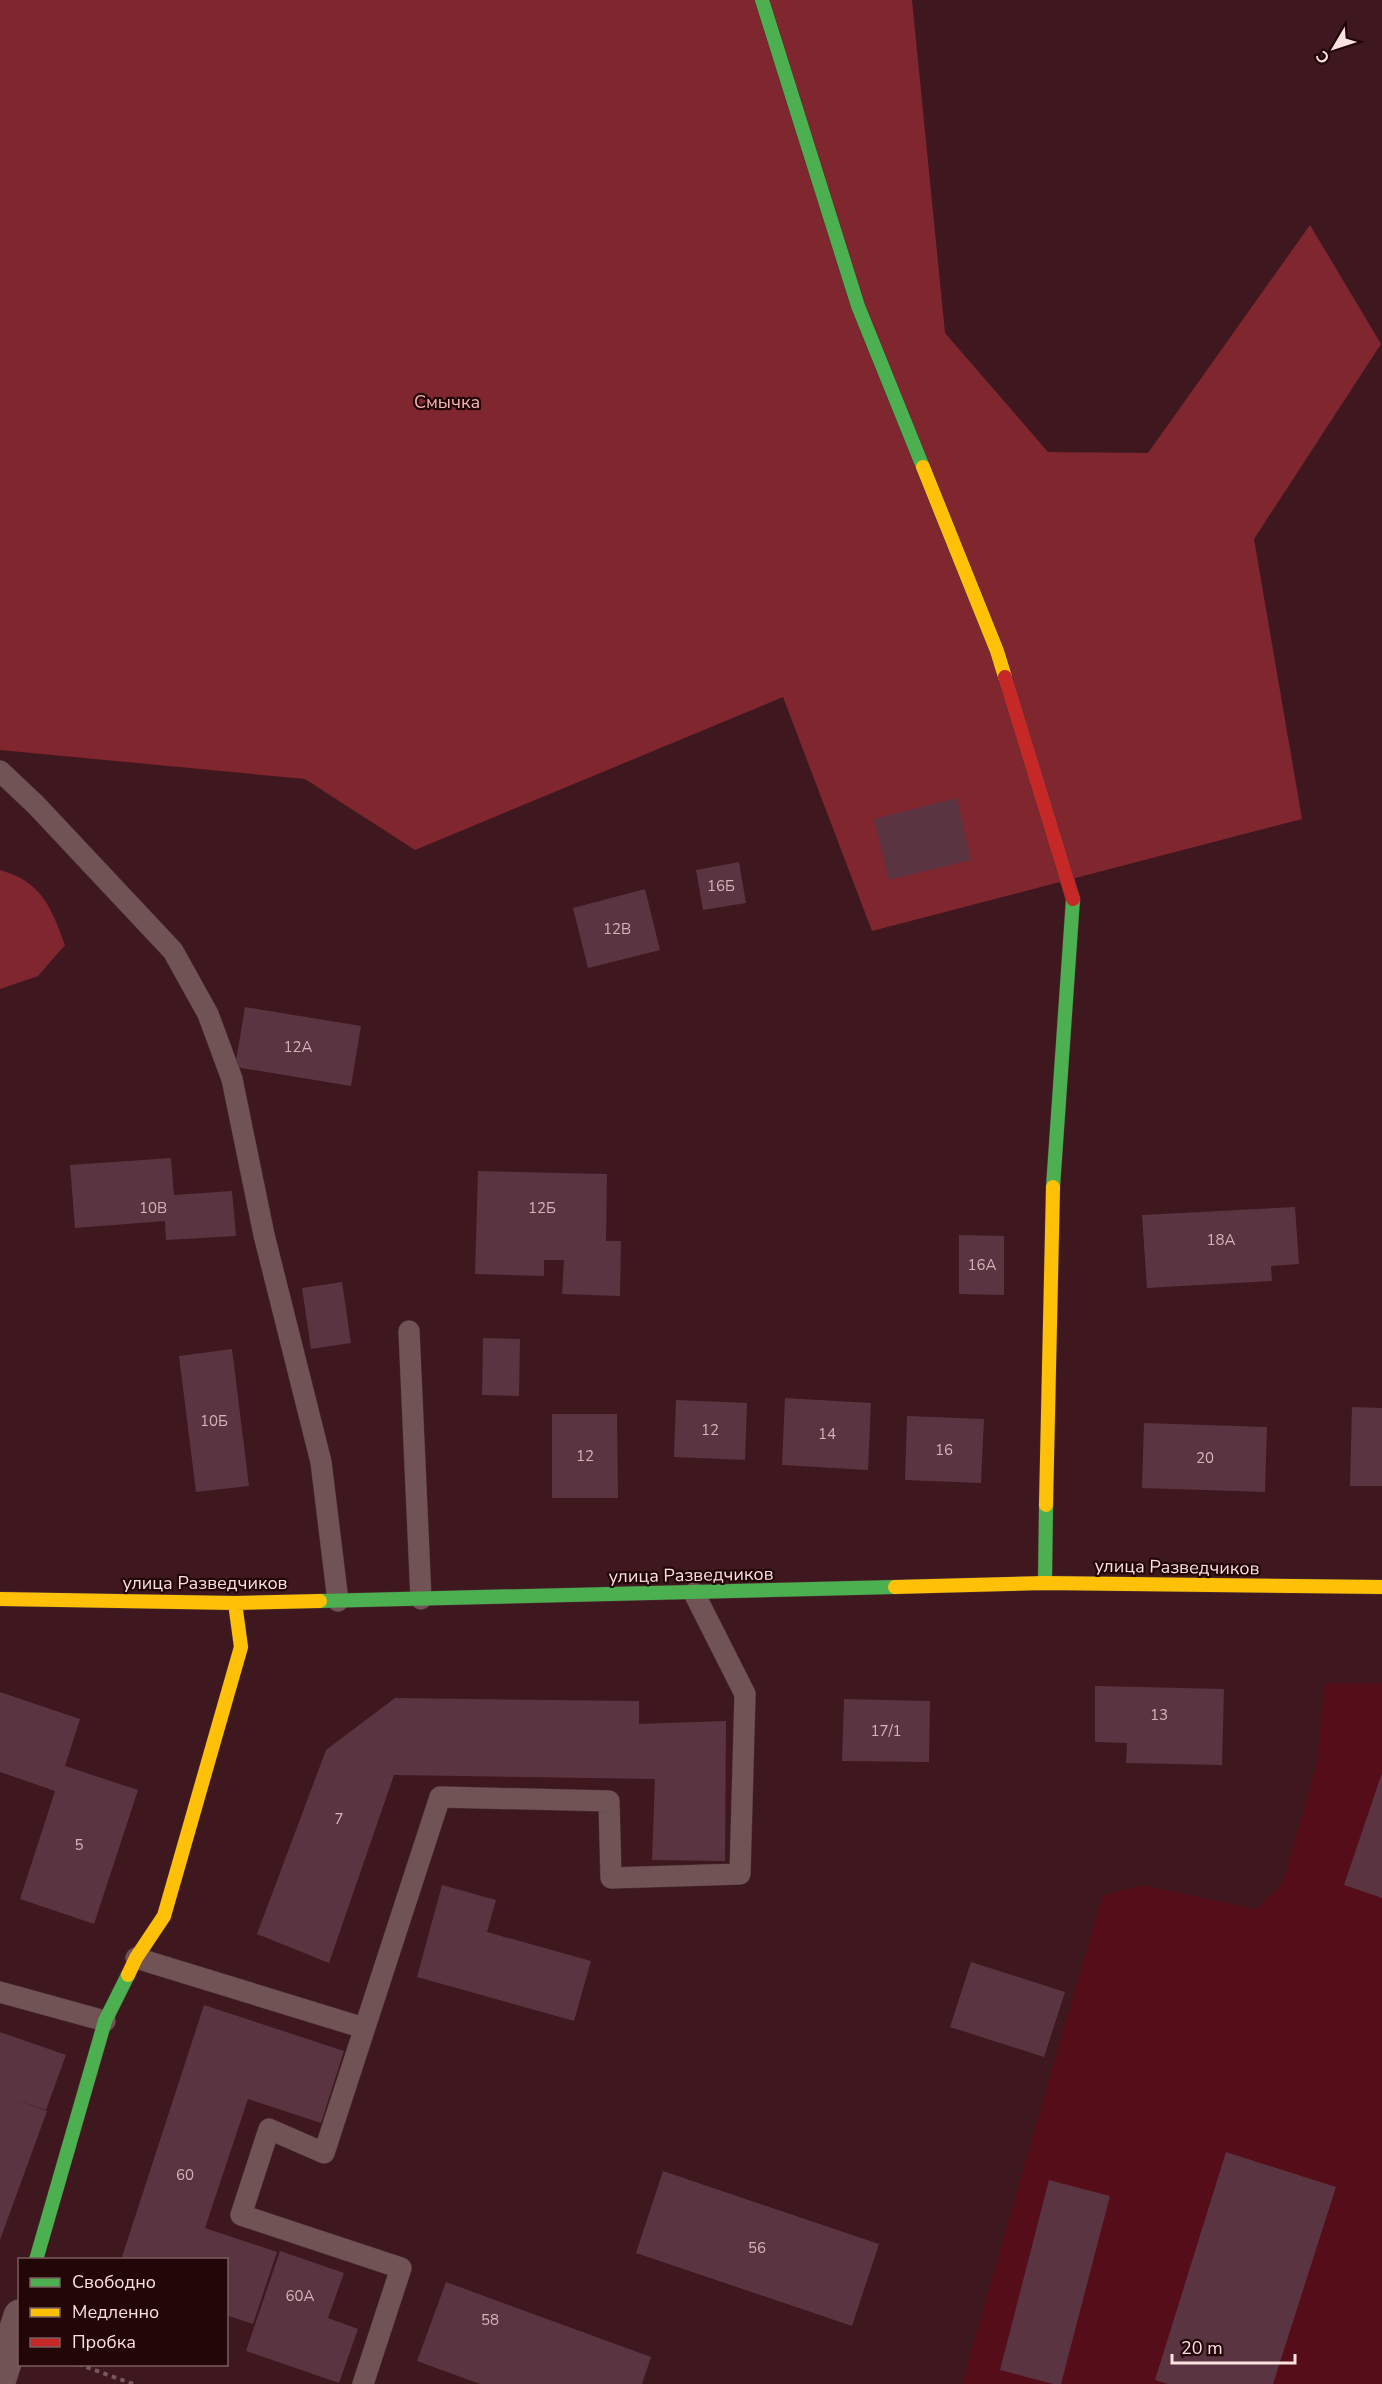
<svg xmlns="http://www.w3.org/2000/svg" width="1382" height="2384" viewBox="0 0 1382 2384" font-family="'Nunito Sans',sans-serif">
  <rect width="100%" height="100%" fill="#3e181e"/>
  <!-- built -->
  <path fill="#550e19" d="M 1325,1683 L 1382,1683 L 1382,2384 L 962,2384 L 1102,1896 L 1141,1885 L 1256,1909 L 1282,1885 L 1317,1763 Z"/>
  <!-- green -->
  <path fill="#80262f" d="M 0,0 L 912,0 L 945,333 L 1048,452 L 1148,453 L 1310,225 L 1381,344 L 1254,539 L 1302,819 L 872,931 L 783,697 L 415,850 L 305,779 L 0,750 Z
    M 0,870 C 42,882 51,907 65,945 L 38,976 L 0,989 Z"/>
  <!-- building -->
  <path fill="#5a3440" d="M 957,798 L 971,860 L 889,880 L 874,819 Z
    M 739,862 L 746,903 L 703,910 L 696,870 Z
    M 645,889 L 660,950 L 588,968 L 573,908 Z
    M 245,1007 L 361,1026 L 351,1086 L 235,1067 Z
    M 171,1158 L 174,1195 L 232,1191 L 236,1236 L 166,1240 L 165,1221 L 75,1228 L 70,1165 Z
    M 478,1171 L 607,1174 L 606,1241 L 621,1241 L 620,1296 L 562,1294 L 564,1260 L 544,1260 L 544,1276 L 475,1274 Z
    M 1295,1207 L 1299,1264 L 1271,1266 L 1272,1281 L 1147,1288 L 1142,1215 Z
    M 959,1235 L 1004,1236 L 1004,1295 L 959,1294 Z
    M 342,1282 L 351,1343 L 311,1349 L 302,1288 Z
    M 483,1338 L 520,1339 L 519,1396 L 482,1395 Z
    M 232,1349 L 249,1486 L 196,1492 L 179,1356 Z
    M 785,1398 L 871,1403 L 868,1470 L 782,1465 Z
    M 676,1400 L 747,1403 L 745,1460 L 674,1457 Z
    M 1352,1407 L 1382,1408 L 1382,1486 L 1350,1486 Z
    M 552,1414 L 617,1414 L 618,1498 L 552,1498 Z
    M 907,1416 L 984,1419 L 981,1483 L 905,1480 Z
    M 1144,1423 L 1267,1427 L 1265,1492 L 1142,1488 Z
    M 1095,1686 L 1224,1689 L 1222,1765 L 1126,1763 L 1127,1743 L 1095,1742 Z
    M 0,1692 L 80,1719 L 65,1766 L 138,1790 L 94,1924 L 20,1899 L 55,1791 L 0,1772 Z
    M 395,1698 L 639,1701 L 639,1724 L 726,1721 L 725,1861 L 652,1860 L 655,1779 L 394,1775 L 329,1963 L 257,1934 L 326,1750 Z
    M 844,1699 L 930,1701 L 929,1762 L 842,1761 Z
    M 1382,1773 L 1382,1898 L 1344,1885 Z
    M 442,1885 L 496,1900 L 487,1932 L 591,1961 L 574,2021 L 417,1977 Z
    M 971,1962 L 1065,1992 L 1044,2057 L 950,2027 Z
    M 204,2005 L 344,2051 L 321,2123 L 248,2099 L 205,2228 L 277,2252 L 253,2324 L 226,2315 L 226,2260 L 121,2260 Z
    M 0,2032 L 66,2055 L 46,2110 L 11,2098 L 47,2111 L 0,2240 Z
    M 1226,2152 L 1336,2187 L 1273,2384 L 1168,2384 L 1155,2380 Z
    M 663,2171 L 879,2244 L 852,2326 L 636,2253 Z
    M 1049,2180 L 1110,2196 L 1061,2384 L 1053,2384 L 1000,2370 Z
    M 280,2251 L 344,2273 L 328,2318 L 358,2329 L 339,2383 L 246,2351 Z
    M 446,2282 L 651,2357 L 642,2384 L 480,2384 L 417,2361 Z"/>
  <g fill="none" stroke-linecap="round" stroke-linejoin="round">
    <!-- lane casing -->
    <g stroke="#4c3336" stroke-width="22">
      <path id="lane" d="M 0,771 L 36,805 L 173,951 L 208,1014 L 232,1079 L 264,1235 L 321,1462 L 338,1601
        M 409,1331 L 421,1599
        M 136,1958 L 364,2028
        M 0,1992 L 105,2021
        M 363,2384 L 401,2268 L 241,2215 L 269,2129 L 324,2153 L 440,1797 L 609,1801 L 611,1878 L 740,1874 L 745,1694 L 694,1593"/>
    </g>
    <!-- street casing -->
    <g stroke="#4c3336" stroke-width="34">
      <path id="street" d="M 0,2378 L 20,2316"/>
    </g>
    <!-- fast casing -->
    <g stroke="#4c3336" stroke-width="15">
      <path id="fast" d="M 762,0 L 858,306 L 923,467
        M 1053,1187 L 1073,899
        M 1045,1583 L 1046,1505
        M 320,1601 L 895,1587
        M 36,2260 L 105,2021 L 128,1975"/>
    </g>
    <!-- slow casing -->
    <g stroke="#4c3336" stroke-width="15">
      <path id="slow" d="M 923,467 L 997,651 L 1005,677
        M 1046,1505 L 1053,1187
        M 895,1587 L 1045,1583 L 1382,1587
        M 0,1599 L 235,1603 L 320,1601
        M 128,1975 L 136,1958 L 164,1916 L 241,1647 L 235,1603"/>
    </g>
    <!-- jam casing -->
    <g stroke="#4c3336" stroke-width="15">
      <path id="jam" d="M 1005,677 L 1073,899"/>
    </g>
    <!-- path -->
    <path stroke="#75595d" stroke-width="4" stroke-dasharray="4.5 4.5" stroke-linecap="butt" d="M 78,2364 L 133,2384"/>
    <!-- lane -->
    <use href="#lane" stroke="#715255" stroke-width="21"/>
    <!-- street -->
    <use href="#street" stroke="#715255" stroke-width="33"/>
    <!-- fast -->
    <use href="#fast" stroke="#4caf50" stroke-width="14"/>
    <!-- slow -->
    <use href="#slow" stroke="#ffc107" stroke-width="14"/>
    <!-- jam -->
    <use href="#jam" stroke="#c62828" stroke-width="14"/>
  </g>
  <g text-anchor="middle" stroke-width="4.5" stroke-linejoin="round" paint-order="stroke">
    <!-- number labels -->
    <g font-size="15" fill="#d3b6b8">
      <text x="721" y="891">16Б</text>
      <text x="617" y="934">12В</text>
      <text x="298" y="1052">12А</text>
      <text x="153" y="1213">10В</text>
      <text x="542" y="1213">12Б</text>
      <text x="1221" y="1245">18А</text>
      <text x="982" y="1270">16А</text>
      <text x="214" y="1426">10Б</text>
      <text x="710" y="1435">12</text>
      <text x="827" y="1439">14</text>
      <text x="944" y="1455">16</text>
      <text x="585" y="1461">12</text>
      <text x="1205" y="1463">20</text>
      <text x="1159" y="1720">13</text>
      <text x="886" y="1736">17/1</text>
      <text x="339" y="1824">7</text>
      <text x="79" y="1850">5</text>
      <text x="185" y="2180">60</text>
      <text x="757" y="2253">56</text>
      <text x="300" y="2301">60А</text>
      <text x="490" y="2325">58</text>
    </g>
    <!-- park labels -->
    <g font-size="18" fill="#f3b4b4" stroke="#220608">
      <text x="447" y="408">Смычка</text>
    </g>
    <!-- street labels -->
    <g font-size="18" fill="#fbe1e0" stroke="#220608">
      <text transform="translate(1177 1567) rotate(1)" y="6">улица Разведчиков</text>
      <text transform="translate(691 1575) rotate(-1)" y="6">улица Разведчиков</text>
      <text x="205" y="1589">улица Разведчиков</text>
    </g>
  </g>
  <!-- legend -->
  <rect x="18" y="2258" width="210" height="108" fill="#220608" stroke="#795e5e" stroke-width="1.5"/>
  <rect x="30" y="2278" width="30" height="9" fill="#4caf50" stroke="#795e5e" stroke-width="1.5"/>
  <text x="72" y="2288" font-size="18" fill="#fbe1e0">Свободно</text>
  <rect x="30" y="2308" width="30" height="9" fill="#ffc107" stroke="#795e5e" stroke-width="1.5"/>
  <text x="72" y="2318" font-size="18" fill="#fbe1e0">Медленно</text>
  <rect x="30" y="2338" width="30" height="9" fill="#c62828" stroke="#795e5e" stroke-width="1.5"/>
  <text x="72" y="2348" font-size="18" fill="#fbe1e0">Пробка</text>
  <!-- north arrow -->
  <g transform="translate(1334 48) rotate(231)" stroke="#220608" stroke-width="4.5" paint-order="stroke">
  <path d="M0-4.5L10 22L0 15L-10 22Z" fill="#fbe1e0"/>
  <text y="-9" font-size="16" font-weight="bold" text-anchor="middle" fill="#fbe1e0">С</text>
  </g>
  <!-- scale -->
  <path d="M1172 2354v9h123v-9" fill="none" stroke="#fbe1e0" stroke-width="3"/>
  <text x="1181" y="2354" font-size="18" fill="#fbe1e0" stroke="#220608" stroke-width="4.5" paint-order="stroke">20 m</text>
</svg>
